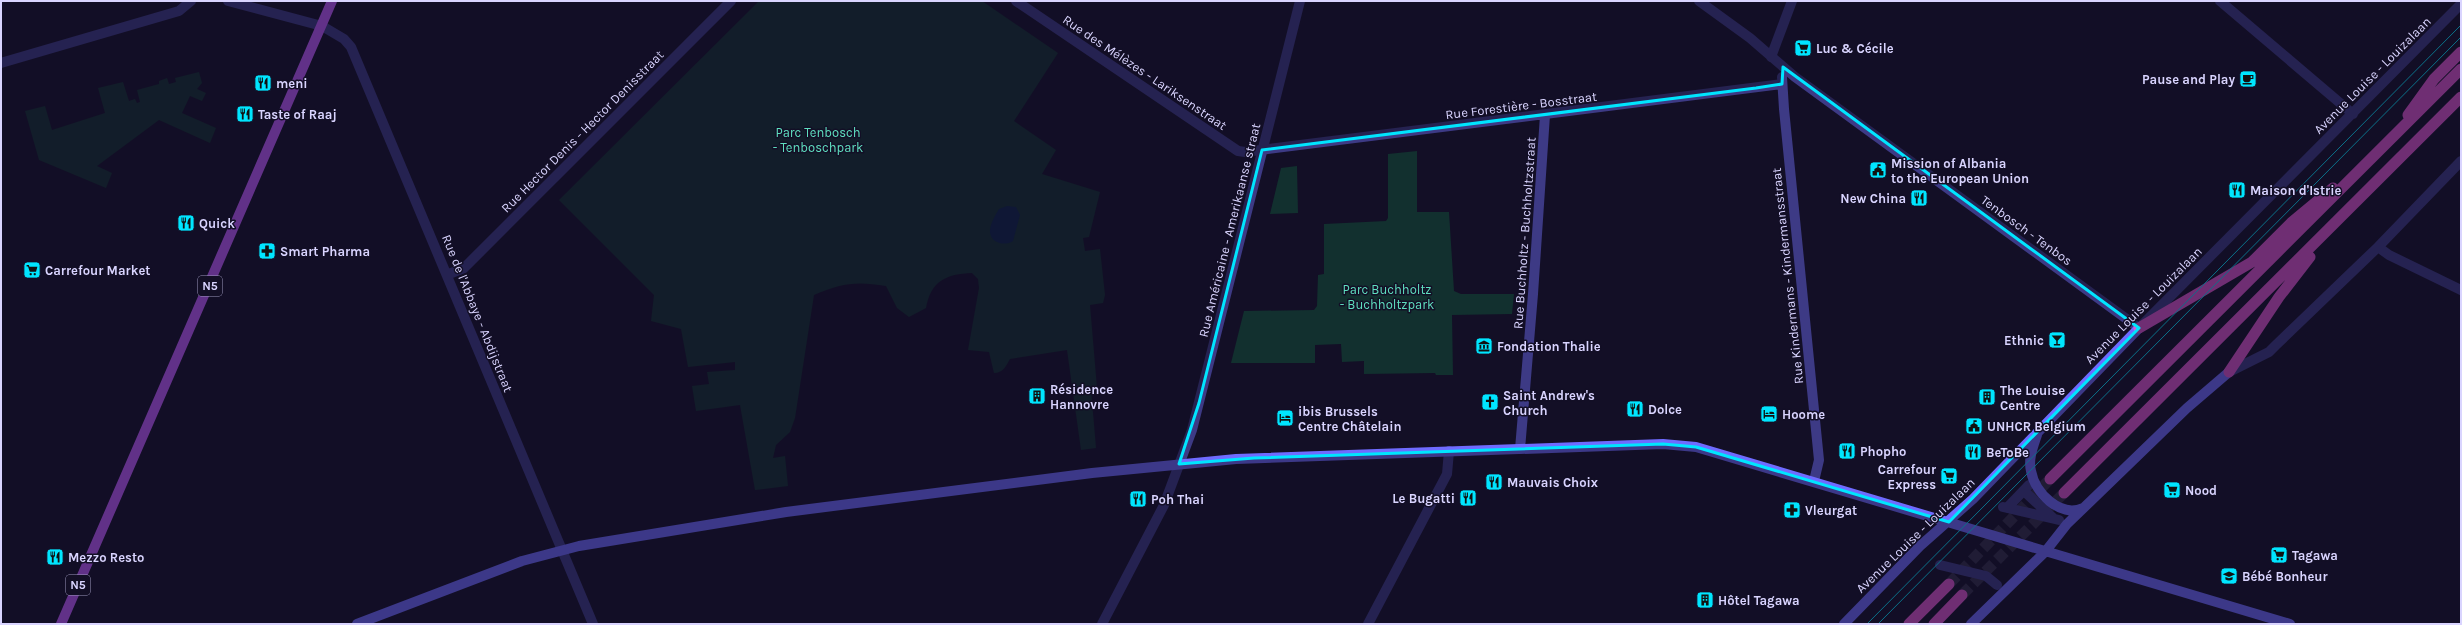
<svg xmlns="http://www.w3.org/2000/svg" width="2462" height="625" viewBox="0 0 2462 625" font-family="Karla,sans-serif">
  <rect width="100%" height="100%" fill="#130f26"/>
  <!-- green -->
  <path fill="#12302f" d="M 759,1 L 982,1 L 1058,53 L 1014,121 L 1056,150 L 1042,174 L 1100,192 L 1089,237 L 1083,238 L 1085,251 L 1100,249 L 1105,295 L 1103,303 L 1090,305 L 1097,388 L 1091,389 L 1096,448 L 1081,450 L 1067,350 L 1010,359 C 1006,366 1003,373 994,373 L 989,352 L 968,350 L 979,288 L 978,279 L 972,273 C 946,274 931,281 926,308 L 909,317 L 897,308 L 886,286 C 857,281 841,283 814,295 L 795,418 L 790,432 L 776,445 L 773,458 L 785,456 L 788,486 L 755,490 L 740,405 L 696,411 L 692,386 L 709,384 L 707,372 L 735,370 L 735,362 L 688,367 L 681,329 L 651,321 L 654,295 L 559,200 Z
    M 199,72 L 202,83 L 197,89 L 206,93 L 202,101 L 190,96 L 182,113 L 216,128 L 210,143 L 159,120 L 97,166 L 112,173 L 106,188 L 39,160 L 25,111 L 45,106 L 52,130 L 105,113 L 98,88 L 123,82 L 129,101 L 135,99 L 137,103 L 140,102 L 137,90 L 159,84 L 159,81 L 167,78 L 169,84 L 176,82 L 175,78 Z
    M 1417,151 L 1417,212 L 1449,212 L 1454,291 L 1461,294 L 1514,294 L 1512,314 L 1452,315 L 1453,375 L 1436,375 L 1435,373 L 1364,374 L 1364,361 L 1342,362 L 1341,344 L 1315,345 L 1315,363 L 1231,363 L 1244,311 L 1314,310 L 1317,306 L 1318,275 L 1324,274 L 1324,224 L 1386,221 L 1388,218 L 1388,154 Z
    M 1297,166 L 1298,213 L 1270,214 L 1281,168 Z"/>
  <!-- water -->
  <path fill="#0c2248" d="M 1007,206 L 1016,207 L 1020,215 L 1013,241 C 1004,247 989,242 990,230 C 991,222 995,216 999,209 Z"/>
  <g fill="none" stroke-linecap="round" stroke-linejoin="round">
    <!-- trunk-tunnel -->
    <path stroke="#312d47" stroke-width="11" stroke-dasharray="11 5.5" stroke-linecap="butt" d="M 1949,584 L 2050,479
      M 1962,595 L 2064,493"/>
    <!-- pedestrian -->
    <path stroke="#3d3a85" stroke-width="10" d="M 2024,491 L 2053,518
      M 2003,507 L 2059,520
      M 2007,508 L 2029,485
      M 1940,565 L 1986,576 L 1997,585"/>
    <!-- minor -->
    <path stroke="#3d3a85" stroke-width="10" d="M 228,1 L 322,26
      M 1016,1 L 1238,151 L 1245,152 L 1782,84
      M 1699,1 L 1750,38 L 1795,77 L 2139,328 L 2461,4
      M 2220,1 L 2353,114
      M 1771,57 L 1792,1
      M 1,63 L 179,11 L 191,1
      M 1782,77 L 1784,109 L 1819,460 L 1814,481
      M 2378,247 L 2389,255 L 2461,290
      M 449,274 L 464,268 L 731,1
      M 2229,372 L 2269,352 L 2276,345 L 2378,247 L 2461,161
      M 1520,449 L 1533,294 L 1545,115
      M 1102,624 L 1164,505 L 1192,430 L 1300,1
      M 1368,624 L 1447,474 L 1449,451"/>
    <!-- tertiary -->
    <path stroke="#3d3a85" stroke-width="10" d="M 322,26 L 344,39 L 351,47 C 433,239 512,432 593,624"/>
    <!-- secondary -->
    <path stroke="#6f6bff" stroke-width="10" d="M 2037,435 C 2033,447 2028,459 2031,471 C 2035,493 2060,518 2083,508
      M 357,624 L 522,561 L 579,546 L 786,512 L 1092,473 L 1236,459 L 1663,444 L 1696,447 L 2290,624
      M 1844,624 L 1920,546 L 1973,499 L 2139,328
      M 1971,624 L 2045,552 L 2067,524 L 2187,408 L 2229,372"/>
    <!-- primary -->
    <path stroke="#c25bff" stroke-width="10" d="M 61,624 L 332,1"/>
    <!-- trunk -->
    <path stroke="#e055d1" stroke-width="11" d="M 2408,115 L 2434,79 L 2461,52
      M 2139,328 L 2252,262 L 2292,222 L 2333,188
      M 2229,372 L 2279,297 L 2310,257
      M 2050,479 L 2461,69
      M 2064,493 L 2461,97
      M 1909,624 L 1949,584
      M 1934,624 L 1962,595"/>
    <!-- tram -->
    <path stroke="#00e5ff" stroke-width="1" d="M 1867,624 L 2461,25
      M 1878,624 L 2461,37"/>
  </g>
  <!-- marked area -->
  <path d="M0 0H2462V625H0ZM 1783,67 L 2139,328 L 1949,522 L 1696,447 L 1663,444 L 1254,458 L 1179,464 L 1199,403 L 1262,150 L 1756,88 L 1782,84 Z" fill="#130f26" fill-opacity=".55" fill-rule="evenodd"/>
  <path fill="none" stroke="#00e5ff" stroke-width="3" stroke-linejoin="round" d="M 1783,67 L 2139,328 L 1949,522 L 1696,447 L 1663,444 L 1254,458 L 1179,464 L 1199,403 L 1262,150 L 1756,88 L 1782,84 Z"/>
  <!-- icons -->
  <defs>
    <g id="supermarket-square" transform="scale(0.9)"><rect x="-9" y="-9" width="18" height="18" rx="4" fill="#00e5ff" stroke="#130f26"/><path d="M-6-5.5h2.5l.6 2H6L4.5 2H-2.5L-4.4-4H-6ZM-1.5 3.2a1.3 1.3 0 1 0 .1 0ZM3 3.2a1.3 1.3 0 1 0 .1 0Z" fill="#111"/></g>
    <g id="cafe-square" transform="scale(0.9)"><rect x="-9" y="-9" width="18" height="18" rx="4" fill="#00e5ff" stroke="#130f26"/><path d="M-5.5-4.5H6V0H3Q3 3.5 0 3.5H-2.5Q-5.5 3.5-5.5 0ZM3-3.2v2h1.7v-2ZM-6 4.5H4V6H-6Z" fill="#111"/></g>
    <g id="restaurant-square" transform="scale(0.9)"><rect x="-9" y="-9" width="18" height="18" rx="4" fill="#00e5ff" stroke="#130f26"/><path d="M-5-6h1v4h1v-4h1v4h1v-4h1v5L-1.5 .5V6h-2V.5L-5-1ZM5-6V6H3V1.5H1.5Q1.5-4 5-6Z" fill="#111"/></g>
    <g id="civic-square" transform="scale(0.9)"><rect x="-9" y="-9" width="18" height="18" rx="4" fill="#00e5ff" stroke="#130f26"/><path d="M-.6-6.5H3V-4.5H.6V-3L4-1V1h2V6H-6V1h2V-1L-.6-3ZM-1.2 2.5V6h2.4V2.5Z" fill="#111"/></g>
    <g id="pharmacy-square" transform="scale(0.9)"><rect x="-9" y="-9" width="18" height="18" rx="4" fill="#00e5ff" stroke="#130f26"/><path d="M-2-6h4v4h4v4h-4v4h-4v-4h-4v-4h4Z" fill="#111"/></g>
    <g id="bar-square" transform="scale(0.9)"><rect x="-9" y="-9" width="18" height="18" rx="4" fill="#00e5ff" stroke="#130f26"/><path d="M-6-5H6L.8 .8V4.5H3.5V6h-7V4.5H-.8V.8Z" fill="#111"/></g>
    <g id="museum-square" transform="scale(0.9)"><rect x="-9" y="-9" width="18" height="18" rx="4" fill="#00e5ff" stroke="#130f26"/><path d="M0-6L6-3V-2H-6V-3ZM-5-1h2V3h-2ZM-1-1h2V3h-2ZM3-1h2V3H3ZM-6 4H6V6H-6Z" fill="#111"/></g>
    <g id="building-square" transform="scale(0.9)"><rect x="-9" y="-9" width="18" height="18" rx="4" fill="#00e5ff" stroke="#130f26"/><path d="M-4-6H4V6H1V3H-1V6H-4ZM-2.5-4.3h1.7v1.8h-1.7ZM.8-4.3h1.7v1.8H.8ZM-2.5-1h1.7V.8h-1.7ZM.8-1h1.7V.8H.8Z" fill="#111"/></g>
    <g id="church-square" transform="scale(0.9)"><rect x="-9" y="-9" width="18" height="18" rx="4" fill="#00e5ff" stroke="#130f26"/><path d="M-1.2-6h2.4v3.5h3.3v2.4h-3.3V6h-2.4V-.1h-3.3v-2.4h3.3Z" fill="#111"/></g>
    <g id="hotel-square" transform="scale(0.9)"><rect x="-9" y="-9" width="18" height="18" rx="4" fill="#00e5ff" stroke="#130f26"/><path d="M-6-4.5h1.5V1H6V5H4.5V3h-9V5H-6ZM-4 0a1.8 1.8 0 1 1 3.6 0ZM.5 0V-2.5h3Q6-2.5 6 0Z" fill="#111"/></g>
    <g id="school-square" transform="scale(0.9)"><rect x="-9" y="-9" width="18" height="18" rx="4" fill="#00e5ff" stroke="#130f26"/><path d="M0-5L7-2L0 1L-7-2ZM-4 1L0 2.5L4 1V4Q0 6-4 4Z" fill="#111"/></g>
  </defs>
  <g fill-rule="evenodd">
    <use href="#supermarket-square" x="1803" y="48"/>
    <use href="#cafe-square" x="2248" y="79"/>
    <use href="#restaurant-square" x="263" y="83"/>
    <use href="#restaurant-square" x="245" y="114"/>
    <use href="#civic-square" x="1878" y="170"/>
    <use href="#restaurant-square" x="2237" y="190"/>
    <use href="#restaurant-square" x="1919" y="198"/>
    <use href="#restaurant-square" x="186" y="223"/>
    <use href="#pharmacy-square" x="267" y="251"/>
    <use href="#supermarket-square" x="32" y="270"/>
    <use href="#bar-square" x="2057" y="340"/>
    <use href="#museum-square" x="1484" y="346"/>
    <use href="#building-square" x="1037" y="396"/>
    <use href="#building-square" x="1987" y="397"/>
    <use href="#church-square" x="1490" y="402"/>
    <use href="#restaurant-square" x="1635" y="409"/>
    <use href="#hotel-square" x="1769" y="414"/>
    <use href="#hotel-square" x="1285" y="418"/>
    <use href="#civic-square" x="1974" y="426"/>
    <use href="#restaurant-square" x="1847" y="451"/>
    <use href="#restaurant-square" x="1973" y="452"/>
    <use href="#supermarket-square" x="1949" y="476"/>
    <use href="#restaurant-square" x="1494" y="482"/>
    <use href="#supermarket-square" x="2172" y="490"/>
    <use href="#restaurant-square" x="1468" y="498"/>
    <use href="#restaurant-square" x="1138" y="499"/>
    <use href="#pharmacy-square" x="1792" y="510"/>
    <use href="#supermarket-square" x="2279" y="555"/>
    <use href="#restaurant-square" x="55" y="557"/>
    <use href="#school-square" x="2229" y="576"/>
    <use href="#building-square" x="1705" y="600"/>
  </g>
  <g text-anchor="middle" stroke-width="3" stroke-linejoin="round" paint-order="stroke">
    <!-- shield labels -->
    <g fill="#130f26" stroke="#9e99be" stroke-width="1">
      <rect x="198" y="276" width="24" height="20" rx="3"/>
      <rect x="66" y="575" width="24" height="20" rx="3"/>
    </g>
    <g font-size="12" font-weight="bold" fill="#d9d4ff">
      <text x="210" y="290">N5</text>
      <text x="78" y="589">N5</text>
    </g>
    <!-- poi labels -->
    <g font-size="13" font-weight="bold" fill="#d9d4ff" stroke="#130f26" text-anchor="start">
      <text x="1816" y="53">Luc &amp; Cécile</text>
      <text x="2235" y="84" text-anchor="end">Pause and Play</text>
      <text x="276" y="88">meni</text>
      <text x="258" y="119">Taste of Raaj</text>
      <text x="1891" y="168">Mission of Albania<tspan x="1891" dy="15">to the European Union</tspan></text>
      <text x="2250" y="195">Maison d'Istrie</text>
      <text x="1906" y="203" text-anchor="end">New China</text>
      <text x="199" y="228">Quick</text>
      <text x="280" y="256">Smart Pharma</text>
      <text x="45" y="275">Carrefour Market</text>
      <text x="2044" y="345" text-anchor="end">Ethnic</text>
      <text x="1497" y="351">Fondation Thalie</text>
      <text x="1050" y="394">Résidence<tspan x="1050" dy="15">Hannovre</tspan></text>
      <text x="2000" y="395">The Louise<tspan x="2000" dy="15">Centre</tspan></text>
      <text x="1503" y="400">Saint Andrew's<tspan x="1503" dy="15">Church</tspan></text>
      <text x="1648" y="414">Dolce</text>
      <text x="1298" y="416">ibis Brussels<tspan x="1298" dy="15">Centre Châtelain</tspan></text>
      <text x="1782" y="419">Hoome</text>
      <text x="1987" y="431">UNHCR Belgium</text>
      <text x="1860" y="456">Phopho</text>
      <text x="1986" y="457">BeToBe</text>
      <text x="1936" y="474" text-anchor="end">Carrefour<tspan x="1936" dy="15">Express</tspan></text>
      <text x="1507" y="487">Mauvais Choix</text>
      <text x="2185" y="495">Nood</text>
      <text x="1455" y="503" text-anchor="end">Le Bugatti</text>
      <text x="1151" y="504">Poh Thai</text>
      <text x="1805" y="515">Vleurgat</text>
      <text x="2292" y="560">Tagawa</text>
      <text x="68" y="562">Mezzo Resto</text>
      <text x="2242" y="581">Bébé Bonheur</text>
      <text x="1718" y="605">Hôtel Tagawa</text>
    </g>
    <!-- street labels -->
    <g font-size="13" fill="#d9d4ff" stroke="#130f26">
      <text transform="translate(1145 72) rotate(34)" y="5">Rue des Mélèzes - Lariksenstraat</text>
      <text transform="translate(2372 75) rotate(-45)" y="5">Avenue Louise - Louizalaan</text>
      <text transform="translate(1521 105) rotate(-7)" y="5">Rue Forestière - Bosstraat</text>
      <text transform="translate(582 131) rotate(-45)" y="5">Rue Hector Denis - Hector Denisstraat</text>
      <text transform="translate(1229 230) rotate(-76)" y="5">Rue Américaine - Amerikaanse straat</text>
      <text transform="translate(2027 230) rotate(36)" y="5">Tenbosch - Tenbos</text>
      <text transform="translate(1524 233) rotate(-86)" y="5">Rue Buchholtz - Buchholtzstraat</text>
      <text transform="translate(1787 276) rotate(-96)" y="5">Rue Kindermans - Kindermansstraat</text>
      <text transform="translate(2143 305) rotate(-45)" y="5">Avenue Louise - Louizalaan</text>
      <text transform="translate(478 313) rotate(68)" y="5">Rue de l'Abbaye - Abdijstraat</text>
      <text transform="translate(1915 535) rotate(-44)" y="5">Avenue Louise - Louizalaan</text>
    </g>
    <!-- park labels -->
    <g font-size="13" fill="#5fe0c0" stroke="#130f26">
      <text x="818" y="137">Parc Tenbosch<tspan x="818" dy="15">- Tenboschpark</tspan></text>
      <text x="1387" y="294">Parc Buchholtz<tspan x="1387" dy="15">- Buchholtzpark</tspan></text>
    </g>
  </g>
  <!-- border -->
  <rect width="2462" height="625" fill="none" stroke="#d9d4ff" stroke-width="4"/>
</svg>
